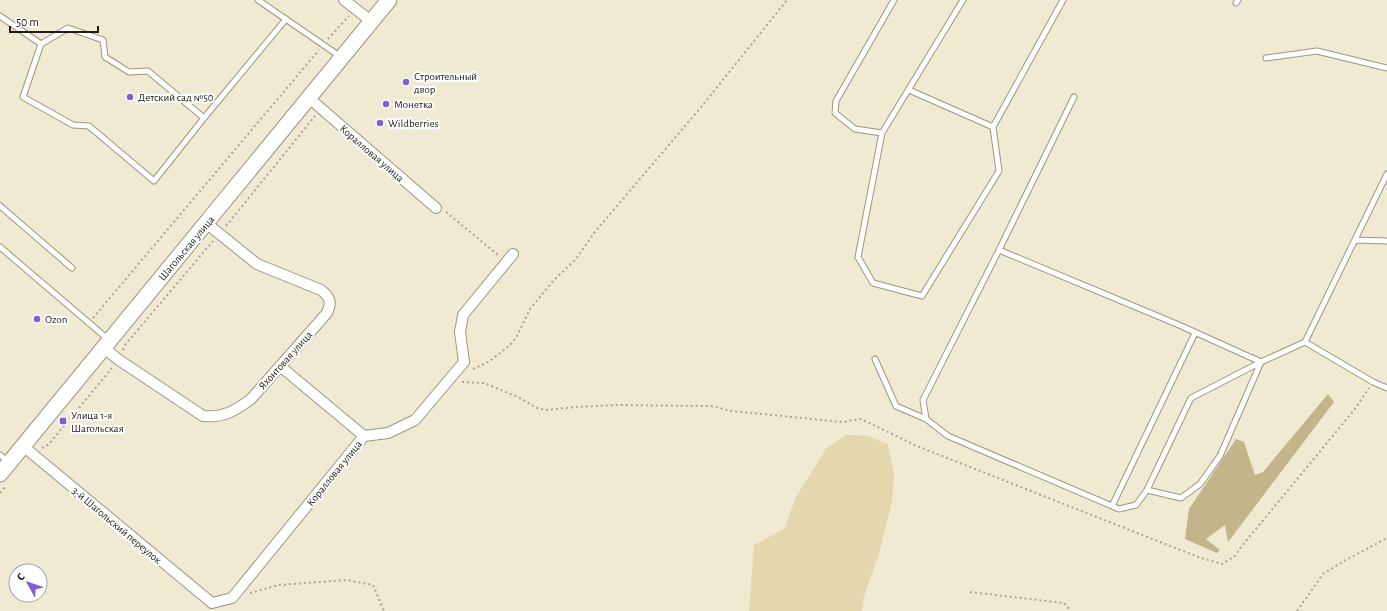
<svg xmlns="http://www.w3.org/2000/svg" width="1387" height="611" viewBox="0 0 1387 611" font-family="'Alegreya Sans',sans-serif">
  <rect width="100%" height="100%" fill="#f1ead2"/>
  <!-- green -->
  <path fill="#e4d7ad" d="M 846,435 L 868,436 L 888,444 L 894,474 L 892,502 L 879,554 L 864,596 L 862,611 L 749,611 L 754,545 L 784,529 L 796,497 L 826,449 Z"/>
  <!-- forest -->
  <path fill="#c2b589" d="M 1328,394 L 1334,402 L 1228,542 L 1225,525 L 1206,539 L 1220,550 L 1217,553 L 1185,539 L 1189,509 L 1236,439 L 1244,442 L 1255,475 L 1263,472 Z"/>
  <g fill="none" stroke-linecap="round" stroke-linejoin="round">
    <!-- lane casing -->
    <g stroke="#9d967f" stroke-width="7">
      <path id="lane" d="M 258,0 L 341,57
        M 963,0 L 882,133 L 858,257 L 873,283 L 922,296 L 999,171 L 993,127 L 1063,0
        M 1236,3 L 1238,0
        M 0,16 L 41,44 L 68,28 L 103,40 L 105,57 L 129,72 L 148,71 L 204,118
        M 41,44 L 23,97 L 73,125 L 89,126 L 154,181 L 204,118 L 286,19
        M 1266,58 L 1317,51 L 1387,68
        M 909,90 L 993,127
        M 1074,97 L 999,250 L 923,400 L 926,419 L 948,436 L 1119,509 L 1136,505 L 1147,490 L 1191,398 L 1261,362
        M 882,133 L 855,129 L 835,113 L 836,101 L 894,0
        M 0,206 L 72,268
        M 1356,240 L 1387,241
        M 0,247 L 109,340
        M 999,250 L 1179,325 L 1261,362 L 1305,342 L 1373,382 L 1387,388
        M 1305,342 L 1387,174
        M 875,359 L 896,406 L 926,419
        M 0,455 L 8,462
        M 1147,490 L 1181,498 L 1200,484 L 1220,456 L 1261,362
        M 1112,506 L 1195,333"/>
    </g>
    <!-- street casing -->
    <g stroke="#9d967f" stroke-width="12">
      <path id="street" d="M 344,0 L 371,21
        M 309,98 L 436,208
        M 104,348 L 119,360 L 203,416 C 223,418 235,411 251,399 L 327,313 C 332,302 330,297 321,290 L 257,264 L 206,223
        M 280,366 L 364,436
        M 23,446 L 212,603
        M 212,603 L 232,598 L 364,436 L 388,433 L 415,420 L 464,362 L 460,332 L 463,315 L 513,254"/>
    </g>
    <!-- secondary casing -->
    <g stroke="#9d967f" stroke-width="17">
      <path id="secondary" d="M 0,474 L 389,0"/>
    </g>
    <!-- path -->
    <path stroke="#a9a391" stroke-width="2" stroke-dasharray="2 3" stroke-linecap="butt" d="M 328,39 L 349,16
      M 446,212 L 498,255
      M 226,226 L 315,116
      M 93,318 L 319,50
      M 123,350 L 125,345 L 213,241
      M 473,369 L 490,361 L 510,345 L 517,336 L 530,309 L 554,280 L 576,259 L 594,233 L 702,106 L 787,0
      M 462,382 L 484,383 L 518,397 L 537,408 L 545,410 L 576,407 L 616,405 L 711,406 L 732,411 L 843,422 L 861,419 L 917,446 L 1198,557 L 1222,564 L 1235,556 L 1241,547 L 1355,409 L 1369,388
      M 42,448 L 49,444 L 112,368
      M 0,493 L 6,486
      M 970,592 L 1064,603 L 1071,611
      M 250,593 L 279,585 L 347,580 L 373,585 L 384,611
      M 1297,611 L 1323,574 L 1344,561 L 1387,538"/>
    <!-- lane -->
    <use href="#lane" stroke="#fff" stroke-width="5"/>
    <!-- street -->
    <use href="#street" stroke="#fff" stroke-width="10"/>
    <!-- secondary -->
    <use href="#secondary" stroke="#fff" stroke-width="15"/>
  </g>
  <!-- markers -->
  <g fill="#825dd8" stroke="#fff" stroke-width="1.5">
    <circle cx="406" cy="82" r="4"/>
    <circle cx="130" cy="97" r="4"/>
    <circle cx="386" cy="104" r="4"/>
    <circle cx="380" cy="123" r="4"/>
    <circle cx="37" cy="319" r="4"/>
    <rect x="59" y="417" width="8" height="8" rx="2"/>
  </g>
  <g text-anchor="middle" stroke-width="4" stroke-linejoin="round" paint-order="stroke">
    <!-- poi labels -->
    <g font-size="11" fill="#1f1c14" stroke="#fff" text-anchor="start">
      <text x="414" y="80">Строительный<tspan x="414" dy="13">двор</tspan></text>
      <text x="138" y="101">Детский сад №50</text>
      <text x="394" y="108">Монетка</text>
      <text x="388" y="127">Wildberries</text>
      <text x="45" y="323">Ozon</text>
      <text x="71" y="419">Улица 1-я<tspan x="71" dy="13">Шагольская</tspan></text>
    </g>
    <!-- street labels -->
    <g font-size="11" fill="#1f1c14" stroke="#fff">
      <text transform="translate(372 153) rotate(41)" y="4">Коралловая улица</text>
      <text transform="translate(186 248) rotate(-50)" y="4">Шагольская улица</text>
      <text transform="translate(285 360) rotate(-48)" y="4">Яхонтовая улица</text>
      <text transform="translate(334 473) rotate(-51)" y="4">Коралловая улица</text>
      <text transform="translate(117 525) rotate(40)" y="4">3-й Шагольский переулок</text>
    </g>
  </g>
  <!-- north arrow -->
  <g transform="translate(28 583) rotate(310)"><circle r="19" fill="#ffffff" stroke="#a5a4a1"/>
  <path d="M0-3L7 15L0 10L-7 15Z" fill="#825dd8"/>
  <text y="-6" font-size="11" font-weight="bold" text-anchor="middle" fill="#1f1c14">С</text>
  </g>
  <!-- scale -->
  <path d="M10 26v6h88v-6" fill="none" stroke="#1f1c14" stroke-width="2"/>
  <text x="16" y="26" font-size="12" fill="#1f1c14" stroke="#ffffff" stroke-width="3" paint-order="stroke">50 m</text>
</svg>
